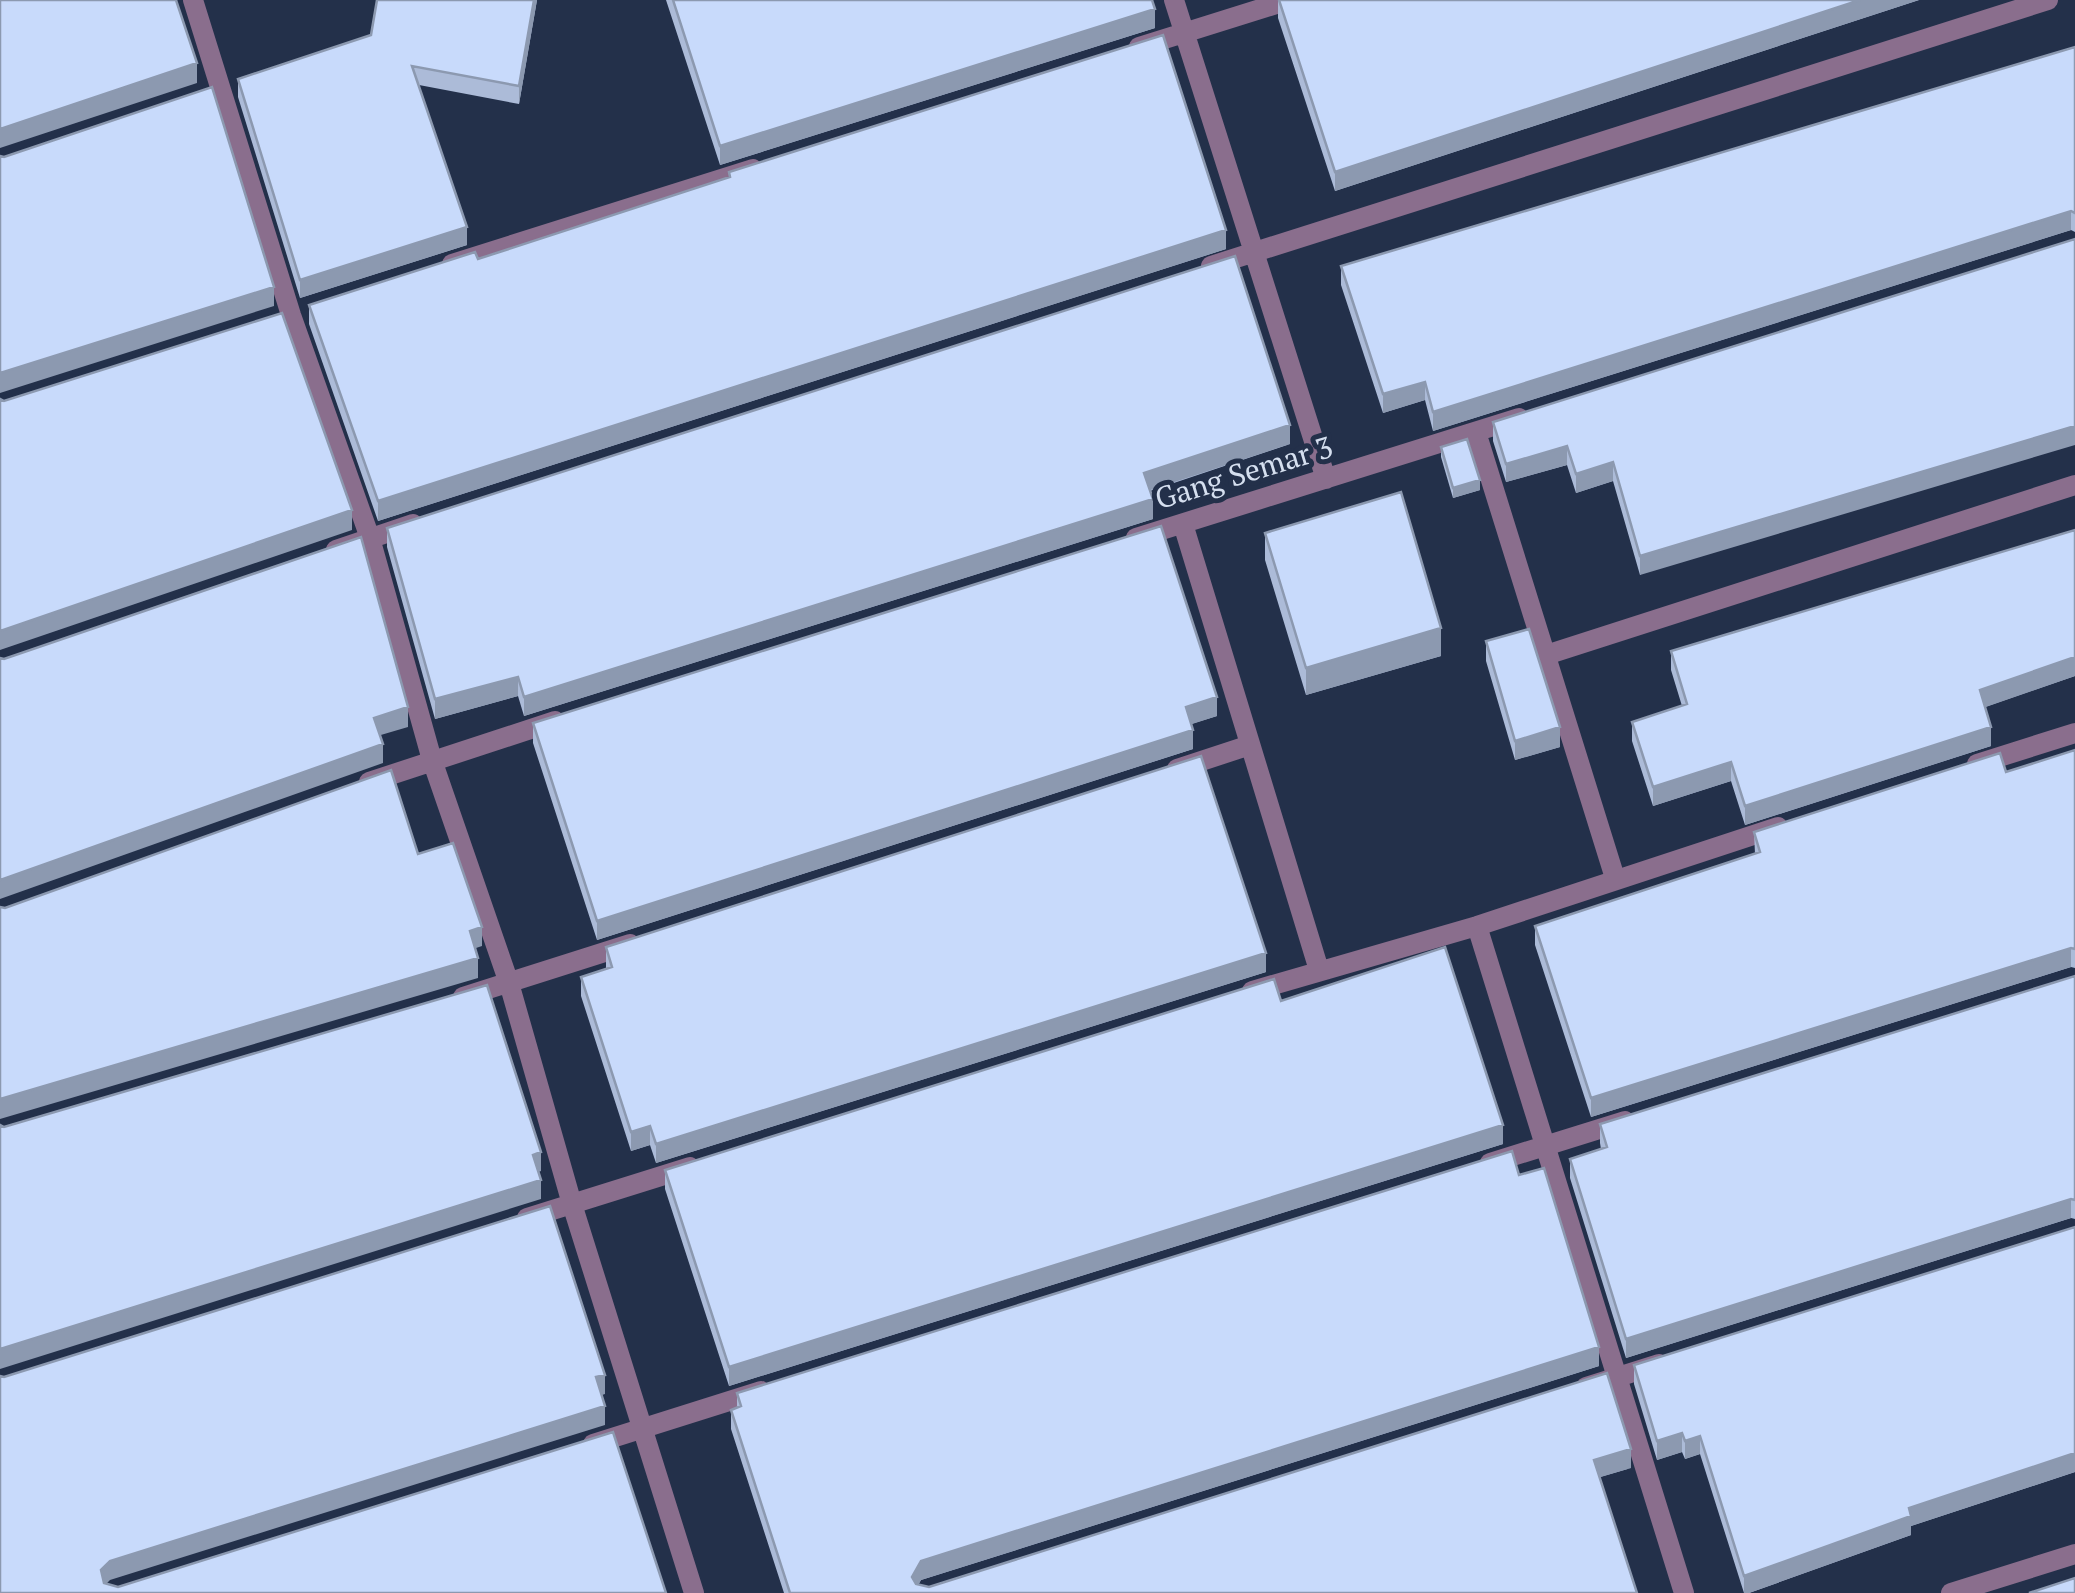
<svg xmlns="http://www.w3.org/2000/svg" width="2075" height="1593" viewBox="0 0 2075 1593" font-family="'PT Serif',serif">
  <rect width="100%" height="100%" fill="#23304a"/>
  <g fill="none" stroke-linecap="round" stroke-linejoin="round">
    <!-- street -->
    <path stroke="#8a6e8d" stroke-width="20" d="M 193,0 L 291,315 L 370,538 L 432,760 L 509,983 L 572,1204 L 694,1593
      M 1174,0 L 1326,479
      M 1139,47 L 1289,0
      M 452,264 L 753,169
      M 1211,266 L 2048,0
      M 1476,432 L 1615,878
      M 1183,524 L 1319,970
      M 1136,538 L 1519,418
      M 336,550 L 413,524
      M 1546,655 L 2075,485
      M 1977,764 L 2075,733
      M 1177,769 L 1250,745
      M 369,782 L 555,721
      M 1477,926 L 1684,1593
      M 1252,991 L 1477,926 L 1778,827
      M 463,997 L 630,944
      M 1490,1163 L 1625,1121
      M 527,1218 L 690,1167
      M 1586,1387 L 1659,1364
      M 593,1444 L 761,1391
      M 1951,1593 L 2075,1554"/>
  </g>
  <!-- wall -->
  <path fill="#acbbd8" d="M 537,0 L 519,104 L 419,85 L 467,245 L 300,298 L 238,97 L 238,79 Z
    M 666,0 L 1152,0 L 1155,28 L 720,165 Z
    M 1278,0 L 1919,0 L 1335,191 L 1278,18 Z
    M 2075,47 L 2075,232 L 2071,230 L 1433,431 L 1425,400 L 1383,413 L 1341,285 L 1341,266 Z
    M 729,172 L 1226,249 L 378,521 L 309,324 L 309,305 L 478,259 L 729,178 Z
    M 2075,239 L 1640,575 L 1613,481 L 1576,493 L 1567,465 L 1506,482 L 1493,441 L 1493,422 Z
    M 1290,444 L 1150,491 L 1153,519 L 524,716 L 518,696 L 435,719 L 387,547 L 387,528 Z
    M 1441,447 L 1480,490 L 1453,498 L 1441,457 Z
    M 2075,530 L 2075,676 L 1985,707 L 1991,746 L 1745,825 L 1731,781 L 1653,806 L 1632,741 L 1632,722 L 1682,706 L 1671,670 L 1671,651 Z
    M 1265,533 L 1441,656 L 1306,695 L 1265,560 Z
    M 1486,641 L 1560,747 L 1515,760 L 1486,661 Z
    M 1217,716 L 1191,724 L 1193,749 L 597,940 L 533,743 L 533,723 Z
    M 2075,750 L 2075,968 L 2071,967 L 1591,1117 L 1535,945 L 1535,926 L 1755,854 L 1754,832 L 2006,772 Z
    M 606,947 L 1266,972 L 656,1163 L 650,1145 L 631,1151 L 581,996 L 581,977 L 606,969 Z
    M 2075,976 L 2075,1219 L 2071,1218 L 1626,1358 L 1570,1178 L 1570,1159 L 1601,1149 L 1600,1143 L 1600,1124 Z
    M 1281,1001 L 1503,1144 L 729,1386 L 665,1189 L 665,1170 Z
    M 1519,1175 L 1599,1366 L 921,1580 L 918,1585 L 929,1587 L 1631,1468 L 1600,1477 L 1637,1593 L 784,1593 L 731,1429 L 731,1410 L 737,1408 L 737,1393 Z
    M 2075,1227 L 2075,1472 L 1911,1526 L 1911,1535 L 1749,1593 L 1744,1593 L 1700,1454 L 1685,1459 L 1682,1452 L 1657,1460 L 1634,1384 L 1634,1365 Z"/>
  <!-- shaded-wall -->
  <path fill="#8c99b0" d="M 534,0 L 537,0 L 519,104 L 519,86 Z
    M 1860,0 L 1919,0 L 1335,191 L 1335,172 Z
    M 1155,9 L 1155,28 L 720,165 L 720,146 Z
    M 197,63 L 197,83 L 0,148 L 0,129 Z
    M 2071,211 L 2071,230 L 1433,431 L 1433,412 Z
    M 467,227 L 467,245 L 300,298 L 300,280 Z
    M 1226,230 L 1226,249 L 378,521 L 378,501 Z
    M 274,287 L 274,306 L 0,393 L 0,373 Z
    M 1425,382 L 1425,400 L 1383,413 L 1383,394 Z
    M 1290,425 L 1290,444 L 1144,492 L 1144,473 Z
    M 2075,426 L 2075,445 L 1640,575 L 1640,556 Z
    M 1567,446 L 1567,465 L 1506,482 L 1506,464 Z
    M 1613,462 L 1613,481 L 1576,493 L 1576,474 Z
    M 1480,480 L 1480,490 L 1453,498 L 1453,488 Z
    M 1153,499 L 1153,519 L 524,716 L 524,697 Z
    M 352,510 L 352,530 L 0,650 L 0,631 Z
    M 1441,628 L 1441,656 L 1306,695 L 1306,668 Z
    M 2075,657 L 2075,676 L 1980,709 L 1980,690 Z
    M 518,677 L 518,696 L 435,719 L 435,699 Z
    M 1217,697 L 1217,716 L 1186,726 L 1186,707 Z
    M 408,707 L 408,727 L 374,737 L 374,718 Z
    M 1560,727 L 1560,747 L 1515,760 L 1515,741 Z
    M 1991,727 L 1991,746 L 1745,825 L 1745,806 Z
    M 1193,730 L 1193,749 L 597,940 L 597,921 Z
    M 383,744 L 383,763 L 0,899 L 0,880 Z
    M 1731,762 L 1731,781 L 1653,806 L 1653,787 Z
    M 482,927 L 482,946 L 470,950 L 470,931 Z
    M 2071,948 L 2071,967 L 1591,1117 L 1591,1098 Z
    M 1266,953 L 1266,972 L 656,1163 L 656,1144 Z
    M 478,958 L 478,978 L 0,1119 L 0,1099 Z
    M 1503,1125 L 1503,1144 L 729,1386 L 729,1367 Z
    M 650,1126 L 650,1145 L 631,1151 L 631,1132 Z
    M 541,1152 L 541,1171 L 533,1174 L 533,1155 Z
    M 541,1180 L 541,1199 L 0,1369 L 0,1349 Z
    M 2071,1199 L 2071,1218 L 1626,1358 L 1626,1339 Z
    M 1599,1347 L 1599,1366 L 921,1580 L 914,1593 L 912,1577 L 921,1561 Z
    M 605,1375 L 605,1394 L 596,1397 L 596,1377 Z
    M 605,1406 L 605,1425 L 110,1580 L 101,1589 L 101,1570 L 110,1561 Z
    M 1682,1433 L 1682,1452 L 1657,1460 L 1657,1441 Z
    M 1700,1436 L 1700,1454 L 1685,1459 L 1685,1441 Z
    M 1631,1449 L 1631,1468 L 1594,1479 L 1594,1460 Z
    M 2075,1453 L 2075,1472 L 1911,1526 L 1911,1535 L 1749,1593 L 1744,1593 L 1744,1576 L 1909,1508 Z"/>
  <!-- building -->
  <path fill="#c8dafb" stroke="#8c99b0" stroke-width="2.5" d="M 0,0 L 176,0 L 197,63 L 0,129 Z
    M 377,0 L 534,0 L 519,86 L 412,66 L 467,227 L 300,280 L 238,79 L 371,35 Z
    M 673,0 L 1152,0 L 1155,9 L 720,146 Z
    M 1279,0 L 1860,0 L 1335,172 Z
    M 1163,35 L 1226,230 L 378,501 L 309,305 L 475,252 L 478,259 L 730,177 L 729,172 Z
    M 2075,47 L 2075,213 L 2071,211 L 1433,412 L 1425,382 L 1383,394 L 1341,266 Z
    M 212,87 L 274,287 L 0,373 L 0,156 L 4,157 Z
    M 2075,239 L 2075,426 L 1640,556 L 1613,462 L 1576,474 L 1567,446 L 1506,464 L 1493,422 Z
    M 1235,256 L 1290,425 L 1144,473 L 1153,499 L 524,697 L 518,677 L 435,699 L 387,528 Z
    M 282,313 L 352,510 L 0,631 L 0,399 L 4,401 Z
    M 1467,439 L 1480,480 L 1453,488 L 1441,447 Z
    M 1401,492 L 1441,628 L 1306,668 L 1265,533 Z
    M 1161,526 L 1217,697 L 1186,707 L 1193,730 L 597,921 L 533,723 Z
    M 2075,530 L 2075,657 L 1980,690 L 1991,727 L 1745,806 L 1731,762 L 1653,787 L 1632,722 L 1687,704 L 1671,651 Z
    M 361,537 L 408,707 L 374,718 L 383,744 L 0,880 L 0,658 L 4,659 Z
    M 1529,629 L 1560,727 L 1515,741 L 1486,641 Z
    M 2075,750 L 2075,949 L 2071,948 L 1591,1098 L 1535,926 L 1760,852 L 1754,832 L 2000,753 L 2006,772 Z
    M 1201,756 L 1266,953 L 656,1144 L 650,1126 L 631,1132 L 581,977 L 612,967 L 606,947 Z
    M 391,770 L 418,854 L 453,843 L 482,927 L 470,931 L 478,958 L 0,1099 L 0,907 L 5,908 Z
    M 1445,947 L 1503,1125 L 729,1367 L 665,1170 L 1274,979 L 1281,1001 Z
    M 2075,976 L 2075,1200 L 2071,1199 L 1626,1339 L 1570,1159 L 1607,1147 L 1600,1124 Z
    M 487,985 L 541,1152 L 533,1155 L 541,1180 L 0,1349 L 0,1125 L 4,1127 Z
    M 1512,1151 L 1519,1175 L 1544,1168 L 1599,1347 L 921,1561 L 912,1577 L 916,1584 L 929,1587 L 1607,1373 L 1631,1449 L 1594,1460 L 1637,1593 L 790,1593 L 731,1410 L 741,1406 L 737,1393 Z
    M 550,1206 L 605,1375 L 596,1377 L 605,1406 L 110,1561 L 101,1570 L 104,1583 L 118,1587 L 613,1432 L 666,1593 L 0,1593 L 0,1376 L 4,1377 Z
    M 2075,1227 L 2075,1453 L 1909,1508 L 1911,1516 L 1744,1576 L 1700,1436 L 1685,1441 L 1682,1433 L 1657,1441 L 1634,1365 Z
    M 2075,1578 L 2075,1593 L 2029,1593 Z"/>
  <g text-anchor="middle" stroke-width="10" stroke-linejoin="round" paint-order="stroke">
    <!-- street labels -->
    <g font-size="30" fill="#d5dfef" stroke="#23304a">
      <text transform="translate(1244 473) rotate(-17)" y="10">Gang Semar 3</text>
    </g>
  </g>
</svg>
